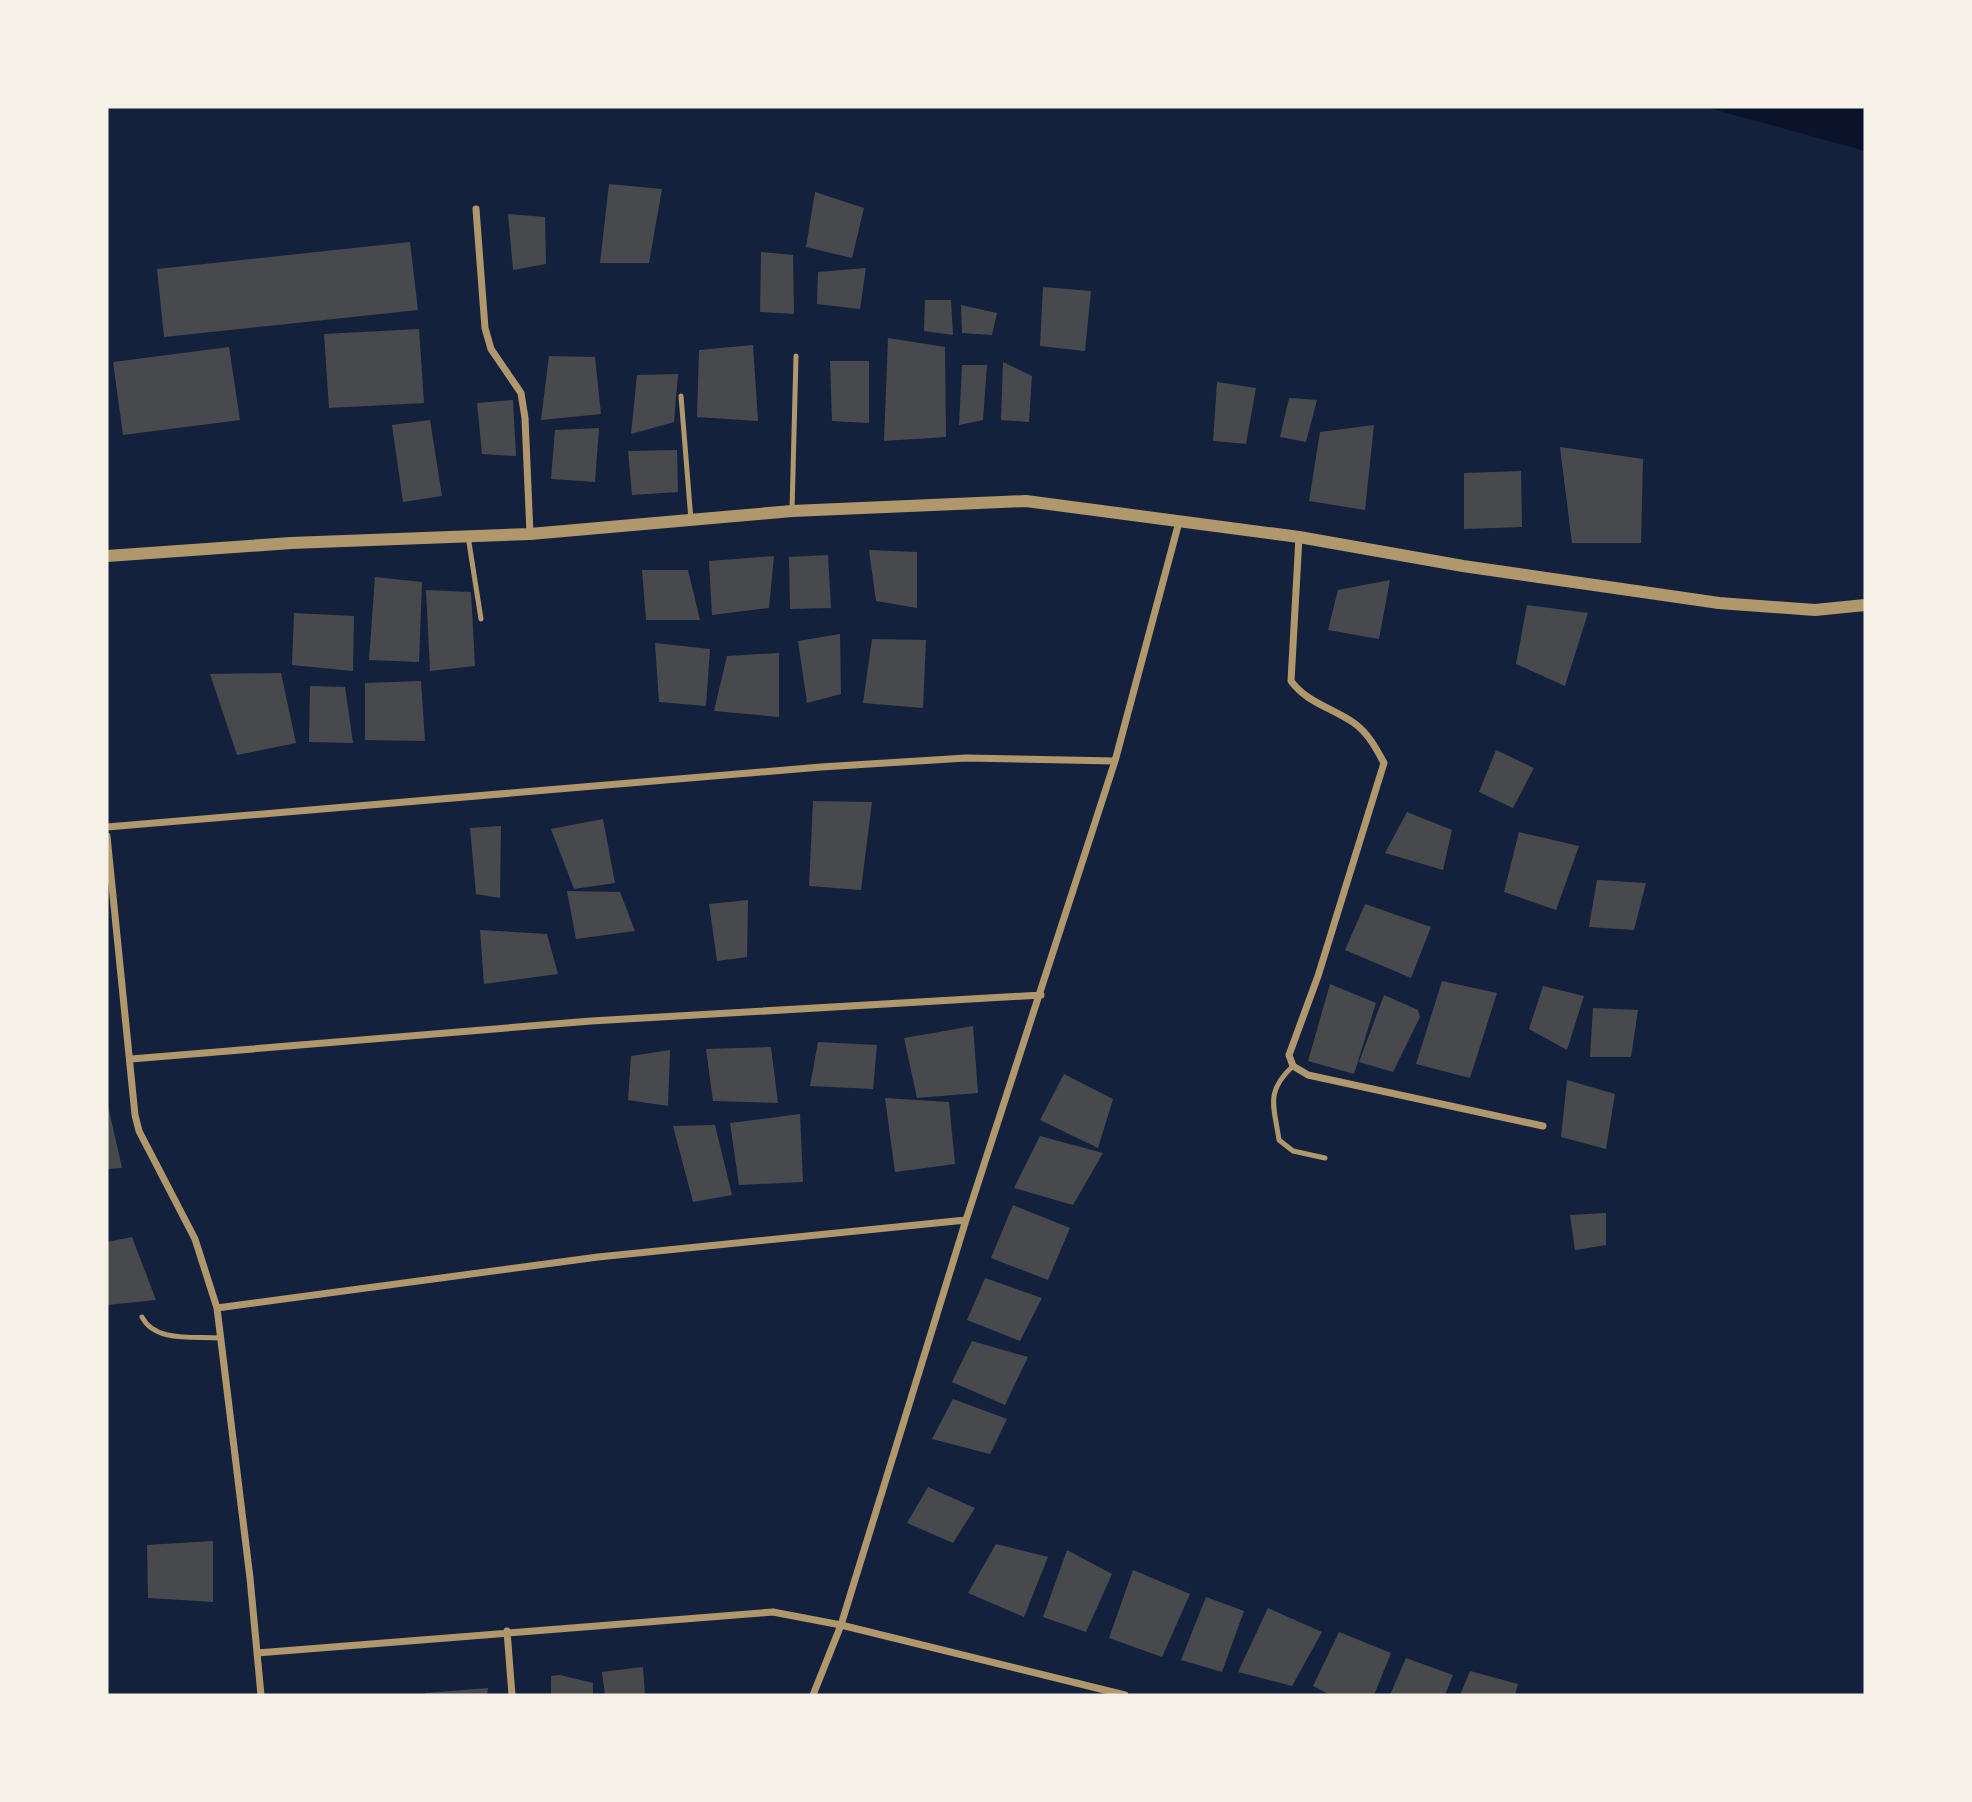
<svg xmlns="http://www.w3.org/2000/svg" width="1972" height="1802" viewBox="0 0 1972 1802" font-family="Poppins,sans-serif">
  <rect width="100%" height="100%" fill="#14213d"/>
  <!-- water -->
  <path fill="#0b132b" d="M 1709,107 L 1865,107 L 1865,151 L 1716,110 Z"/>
  <!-- building -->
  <path fill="#48494c" d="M 609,184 L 662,189 L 649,263 L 600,263 Z
    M 815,192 L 864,208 L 852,258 L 806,247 Z
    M 508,214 L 545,217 L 546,264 L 513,270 Z
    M 410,242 L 418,310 L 164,337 L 157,269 Z
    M 761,252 L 793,255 L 794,314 L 760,312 Z
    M 866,268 L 860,309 L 817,304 L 818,272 Z
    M 1043,287 L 1091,291 L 1085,351 L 1040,346 Z
    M 925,300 L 951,300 L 953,335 L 924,331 Z
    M 961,305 L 997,313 L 992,335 L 962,333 Z
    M 419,329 L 424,403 L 329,408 L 324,334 Z
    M 888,338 L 945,347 L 946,437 L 884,441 Z
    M 753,345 L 758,421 L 697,417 L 699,350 Z
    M 229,347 L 240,420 L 123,435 L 113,362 Z
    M 549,356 L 595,357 L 601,414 L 541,420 Z
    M 830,361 L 869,361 L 869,423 L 832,421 Z
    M 1003,362 L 1032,376 L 1029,422 L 1001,420 Z
    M 962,365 L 987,365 L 983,420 L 959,425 Z
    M 678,374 L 674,422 L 631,434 L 637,375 Z
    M 1217,382 L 1256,388 L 1246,444 L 1213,441 Z
    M 1289,398 L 1317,400 L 1306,442 L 1280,437 Z
    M 513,400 L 516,456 L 482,454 L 477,403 Z
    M 430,420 L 442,496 L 403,502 L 392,425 Z
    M 1374,425 L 1365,510 L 1309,501 L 1320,432 Z
    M 599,428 L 595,482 L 551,479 L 555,430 Z
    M 1560,447 L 1643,459 L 1641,543 L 1572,543 Z
    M 677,450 L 678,492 L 632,495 L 628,451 Z
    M 1521,471 L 1522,527 L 1464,529 L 1464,473 Z
    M 869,550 L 917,552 L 917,608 L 876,601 Z
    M 828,555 L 831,608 L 790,609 L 789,557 Z
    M 774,556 L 769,608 L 712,615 L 709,561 Z
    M 642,570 L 688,570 L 700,620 L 646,620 Z
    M 375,577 L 422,582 L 419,662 L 369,660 Z
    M 1390,580 L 1379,639 L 1328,630 L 1338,590 Z
    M 426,590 L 471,592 L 475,666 L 430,671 Z
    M 1527,605 L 1588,613 L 1565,686 L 1516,664 Z
    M 294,613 L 354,616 L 353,671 L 292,665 Z
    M 840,634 L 841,694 L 807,703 L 798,641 Z
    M 872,639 L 926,640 L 923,708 L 863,703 Z
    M 655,643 L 710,649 L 706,706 L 659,702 Z
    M 779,653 L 779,717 L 714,711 L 727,656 Z
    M 281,673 L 296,743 L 237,755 L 210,674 Z
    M 421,681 L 425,741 L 365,740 L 365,683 Z
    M 310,686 L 345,687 L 353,743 L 309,742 Z
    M 1496,750 L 1534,768 L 1513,808 L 1479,792 Z
    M 813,801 L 872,802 L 861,890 L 809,886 Z
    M 1407,812 L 1452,830 L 1443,870 L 1385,853 Z
    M 603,819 L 615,883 L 574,889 L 551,829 Z
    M 501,826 L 500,898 L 476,894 L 470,828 Z
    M 1519,832 L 1579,846 L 1556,910 L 1504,892 Z
    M 1597,880 L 1646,883 L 1634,930 L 1589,927 Z
    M 567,891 L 620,892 L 635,931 L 576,939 Z
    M 748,900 L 747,957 L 717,961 L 709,904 Z
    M 1365,904 L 1431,927 L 1411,978 L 1345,950 Z
    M 480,930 L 547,934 L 558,974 L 484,984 Z
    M 1442,981 L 1497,993 L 1470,1078 L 1416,1064 Z
    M 1330,984 L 1376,1003 L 1354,1074 L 1308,1061 Z
    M 1543,986 L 1584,996 L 1567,1050 L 1529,1029 Z
    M 1384,995 L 1418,1010 L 1420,1017 L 1393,1072 L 1359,1062 Z
    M 1593,1008 L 1638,1010 L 1631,1057 L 1590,1057 Z
    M 973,1026 L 978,1093 L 917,1098 L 904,1038 Z
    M 818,1042 L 877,1045 L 873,1089 L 810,1086 Z
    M 771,1047 L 778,1103 L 713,1101 L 706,1049 Z
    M 670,1050 L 668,1106 L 628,1100 L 631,1056 Z
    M 1064,1074 L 1113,1099 L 1098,1148 L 1040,1120 Z
    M 1567,1080 L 1615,1094 L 1606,1149 L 1561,1137 Z
    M 885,1098 L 949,1102 L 955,1164 L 895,1172 Z
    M 107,1106 L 108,1106 L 122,1168 L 107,1169 Z
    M 800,1114 L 803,1182 L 739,1185 L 730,1123 Z
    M 715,1125 L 732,1195 L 693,1202 L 673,1126 Z
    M 1040,1136 L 1103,1153 L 1073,1205 L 1014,1188 Z
    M 1013,1205 L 1070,1228 L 1048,1280 L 991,1258 Z
    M 1606,1213 L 1606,1245 L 1575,1250 L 1570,1215 Z
    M 132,1237 L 156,1300 L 107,1305 L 107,1242 Z
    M 985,1278 L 1042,1298 L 1020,1341 L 967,1320 Z
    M 972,1341 L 1028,1357 L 1005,1405 L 952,1382 Z
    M 953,1399 L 1007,1419 L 990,1454 L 932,1439 Z
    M 928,1487 L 975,1508 L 953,1543 L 907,1523 Z
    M 213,1541 L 213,1602 L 148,1598 L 147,1545 Z
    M 996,1544 L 1048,1557 L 1024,1617 L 968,1593 Z
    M 1067,1550 L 1112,1574 L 1086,1632 L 1043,1617 Z
    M 1133,1570 L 1190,1594 L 1162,1657 L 1109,1638 Z
    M 1206,1597 L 1244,1611 L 1222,1672 L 1181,1660 Z
    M 1268,1608 L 1322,1632 L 1292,1686 L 1238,1672 Z
    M 1339,1632 L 1391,1653 L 1374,1695 L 1330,1695 L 1313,1686 Z
    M 1406,1658 L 1453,1675 L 1445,1695 L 1390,1695 Z
    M 643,1667 L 645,1695 L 605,1695 L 602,1672 Z
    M 1470,1671 L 1518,1684 L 1515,1695 L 1460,1695 Z
    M 560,1675 L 593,1683 L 593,1695 L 551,1695 L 551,1676 Z
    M 488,1688 L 487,1695 L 425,1695 L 425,1693 Z"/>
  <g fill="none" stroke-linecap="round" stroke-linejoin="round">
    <!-- service -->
    <path stroke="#b1986c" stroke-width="5" d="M 681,396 L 691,520
      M 792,511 L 796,356
      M 468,536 L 481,619
      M 1293,1066 C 1265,1092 1274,1105 1279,1140 L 1293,1151 L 1325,1158
      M 142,1317 C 155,1343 195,1336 221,1338"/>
    <!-- minor -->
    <path stroke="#b1986c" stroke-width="7" d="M 476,209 L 485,328 L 491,349 L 521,393 L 525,418 L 530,534
      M 1299,537 L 1291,681 C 1307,703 1333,708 1354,723 C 1368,733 1376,748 1384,763 L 1318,976 L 1289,1055 L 1293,1066 L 1308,1075 L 1543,1126
      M 107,827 L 821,767 L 966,758 L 1115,761
      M 107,836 L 135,1115 L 139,1131 L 195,1239 L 217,1308 L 250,1578 L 261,1695
      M 131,1059 L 591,1021 L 1041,995
      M 217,1308 L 598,1257 L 966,1220
      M 507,1631 L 512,1695
      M 257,1653 L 773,1612 L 841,1625 L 1125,1695
      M 813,1695 L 841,1625 L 966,1220 L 1115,761 L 1179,522"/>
    <!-- tertiary -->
    <path stroke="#b1986c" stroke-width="12" d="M 107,556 L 291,543 L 530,534 L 792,511 L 1026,501 L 1299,537 L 1463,566 L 1719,603 L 1815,610 L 1865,605"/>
  </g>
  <!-- border -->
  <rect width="1972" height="1802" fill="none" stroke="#f6f1e7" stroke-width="217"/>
</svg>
